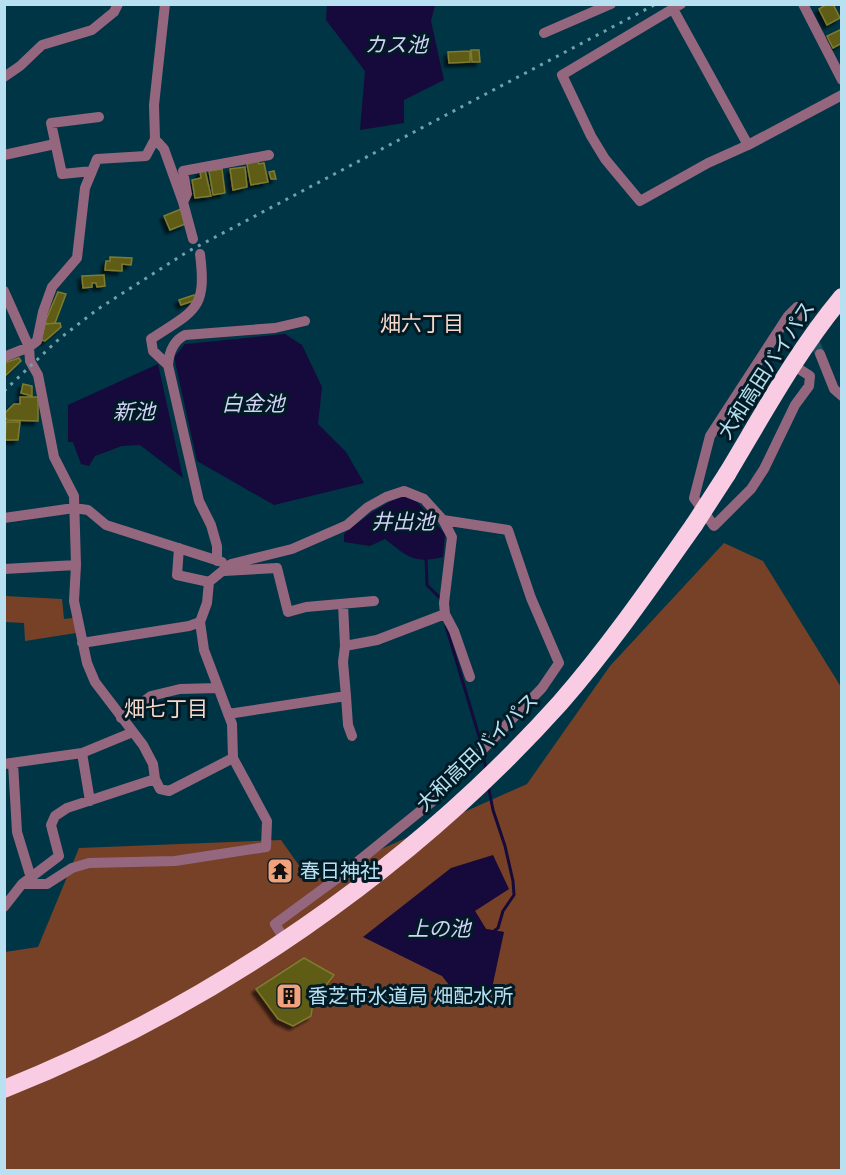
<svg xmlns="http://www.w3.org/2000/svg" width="846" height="1175" viewBox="0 0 846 1175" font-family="Poppins,'Noto Sans JP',sans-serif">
  <defs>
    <filter id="shadow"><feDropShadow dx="-4" dy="4" stdDeviation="1.5" flood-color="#0009"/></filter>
  </defs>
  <rect width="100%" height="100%" fill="#003545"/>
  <!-- green -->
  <path fill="#774127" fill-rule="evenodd" d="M 724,543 L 763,561 L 841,687 L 841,1170 L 5,1170 L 5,952 L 38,947 L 79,848 L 281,840 L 310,881 L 527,784 L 610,666 ZM 494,855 L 475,911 L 486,929 L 504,932 L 458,996 L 443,976 L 429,970 Z
    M 5,596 L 62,599 L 64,619 L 73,618 L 76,633 L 25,641 L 24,623 L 5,622 Z"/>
  <!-- water -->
  <path fill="#150a3b" d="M 327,5 L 435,5 L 431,21 L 444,80 L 404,100 L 404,123 L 360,130 L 365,71 L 326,20 Z
    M 285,334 L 302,345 L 322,387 L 318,424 L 346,452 L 364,483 L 274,505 L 197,461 L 174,357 L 185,344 Z
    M 158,364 L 183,478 L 140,445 L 122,446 L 95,456 L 89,466 L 81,464 L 73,442 L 68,442 L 68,405 Z
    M 404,495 L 414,498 L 445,534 L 443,557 C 413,564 408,557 385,539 L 370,546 L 344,542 L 344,534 C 363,518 381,505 404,495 Z
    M 493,855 L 509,889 L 475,911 L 486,929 L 504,932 L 488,1007 L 458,996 L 442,976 L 363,937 L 451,868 Z"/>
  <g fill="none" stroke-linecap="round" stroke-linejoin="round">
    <!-- stream -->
    <path stroke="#150a3b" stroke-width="3" d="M 426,558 L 427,585 L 441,599
      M 446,626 L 482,746
      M 483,753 L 486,770
      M 488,785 L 493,810 L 505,846 L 513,881 L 514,895 L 503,911 L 498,928 L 494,931"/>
  </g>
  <!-- building -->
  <path fill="#5f5b16" stroke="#7f7b30" stroke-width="1.5" filter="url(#shadow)" d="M 827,4 L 833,4 L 840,18 L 827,25 L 819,9 Z
    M 842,29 L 842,43 L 833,48 L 827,36 Z
    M 471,50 L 479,50 L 480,62 L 472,62 Z
    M 470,51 L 470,62 L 449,63 L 448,52 Z
    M 258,161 L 259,164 L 264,163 L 268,182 L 251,185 L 247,164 Z
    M 245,167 L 247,187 L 233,190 L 230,169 Z
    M 222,169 L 225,193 L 213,195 L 209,171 Z
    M 205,170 L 211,196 L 195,198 L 192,180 L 201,178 L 200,171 Z
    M 274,171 L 276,179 L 271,179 L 269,172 Z
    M 181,209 L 185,224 L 170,230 L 164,216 Z
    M 110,257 L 132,258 L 131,265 L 122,264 L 122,271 L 105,270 L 106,261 L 110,261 Z
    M 104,275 L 105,286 L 97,287 L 96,283 L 92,283 L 92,287 L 83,288 L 82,276 Z
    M 58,292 L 66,294 L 55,323 L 48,324 L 45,322 Z
    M 194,295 L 196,300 L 181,305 L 179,300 Z
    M 60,323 L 61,327 L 45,341 L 41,340 L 45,324 Z
    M 19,358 L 21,361 L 4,377 L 4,363 Z
    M 23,384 L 32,386 L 32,396 L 21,393 Z
    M 20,397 L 38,397 L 38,421 L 7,420 L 4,414 L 14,404 L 20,404 Z
    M 6,422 L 20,422 L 18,440 L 5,440 Z
    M 304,958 L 334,975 L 313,1002 L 311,1016 L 293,1026 L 278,1019 L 256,989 Z"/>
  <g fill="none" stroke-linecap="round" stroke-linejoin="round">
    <!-- street-tunnel -->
    <path stroke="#1c4f5f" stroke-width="10" stroke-dasharray="10 5" stroke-linecap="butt" d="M 802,316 L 820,354"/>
    <!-- street -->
    <path stroke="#94677f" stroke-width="10" d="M 681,4 L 562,75 L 591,136 L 605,159 L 640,201 L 708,163 L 748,145 L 842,95
      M 803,4 L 842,80
      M 673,9 L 748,145
      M 544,33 L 611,4
      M 4,77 L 20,66 L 42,45 L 92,30 L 114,12 L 118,4
      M 155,139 L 164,149 L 183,202 L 193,239
      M 4,155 L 55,144
      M 92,171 L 62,174 L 51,123 L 99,117
      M 183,202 L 187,194 L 183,171 L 269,155
      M 4,291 L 29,347 L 30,361 L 38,375 L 54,457 L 74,496 L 76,565 L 74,601 L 87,663 L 95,682 L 143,745 L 153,764 L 155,779 L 160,789 L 169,791 L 233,758
      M 820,354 L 834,389 L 842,396
      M 4,357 L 29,347 L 37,341 L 43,312 L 52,287 L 77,258 L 85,188 L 97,159 L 146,156 L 155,139 L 154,105 L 165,4
      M 168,365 L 153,351 L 151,339 C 195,310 207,310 200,254
      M 793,365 L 810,376 L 809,386 L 795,405 L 764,469 L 751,489 L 714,526 L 694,498 L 710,436 L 788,316 L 797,307 L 802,316
      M 4,518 L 74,508 L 88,510 L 106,525 L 222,562
      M 443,520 L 452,537 L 444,603 L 445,614 L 454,631 L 470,677
      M 179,548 L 177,575 L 209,582
      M 217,561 L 217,546 L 211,525 L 199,501 L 168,365 C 169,352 173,341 185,335 L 275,328 L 305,321
      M 4,569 L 76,565
      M 224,571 L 277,568 L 288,612 L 306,607 L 374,601
      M 82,643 L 189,626 L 200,622
      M 345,646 L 377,640 L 445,614
      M 346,696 L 348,725 L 352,736
      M 228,714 L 346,696 L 343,662 L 345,646 L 343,604
      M 121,718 L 151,696 L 180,689 L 218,688
      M 82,753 L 90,801
      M 13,763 L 17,832 L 31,878
      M 4,764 L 82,753 L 133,732
      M 22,884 L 59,856 L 51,825 L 55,816 L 67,808 L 155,779
      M 4,907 L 22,884 L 47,884 L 72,868 L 89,863 L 175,861 L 266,847 L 267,821 L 233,758 L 232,724 L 204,650 L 200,622 L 207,603 L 209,582 L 231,564 L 292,549 L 347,525 L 368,507 L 386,497 L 404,491 L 424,499 L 443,520 L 508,530 L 531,598 L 559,663 L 542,688 L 434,800 L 335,880 L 275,924 L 285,940"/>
    <!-- highway -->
    <path stroke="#f9cce3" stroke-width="18" d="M 727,474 C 763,414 797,351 842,297
      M 4,1089 C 212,1006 410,870 560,703 C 609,647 651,586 694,525"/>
    <!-- rail -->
    <path stroke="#73a0b0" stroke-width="3" stroke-dasharray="3 6" stroke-linecap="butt" d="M 4,391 L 59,339 L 98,309 L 187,252 L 656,4"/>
    <!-- highway-bridge -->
    <path stroke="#f9cce3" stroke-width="18" d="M 694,525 L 727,474"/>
  </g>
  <!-- icons -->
  <defs>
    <g id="temple-square" transform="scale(1.35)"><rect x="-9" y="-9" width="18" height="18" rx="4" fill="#f1a17c" stroke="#001b25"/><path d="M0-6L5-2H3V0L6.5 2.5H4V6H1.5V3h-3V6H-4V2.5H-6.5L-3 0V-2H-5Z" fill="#111"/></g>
    <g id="building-square" transform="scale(1.35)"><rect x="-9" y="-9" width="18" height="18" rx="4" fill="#f1a17c" stroke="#001b25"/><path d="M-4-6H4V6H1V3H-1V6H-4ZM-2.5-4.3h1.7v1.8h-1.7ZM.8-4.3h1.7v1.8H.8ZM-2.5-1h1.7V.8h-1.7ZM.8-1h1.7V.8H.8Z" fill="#111"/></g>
  </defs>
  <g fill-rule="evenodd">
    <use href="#temple-square" x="280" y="871"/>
    <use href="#building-square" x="289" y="996"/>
  </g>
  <g text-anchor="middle" stroke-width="6" stroke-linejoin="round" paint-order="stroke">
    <!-- street labels -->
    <g font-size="20" fill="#b8e0f1" stroke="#001b25">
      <text transform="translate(766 370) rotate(-57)" y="7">大和高田バイパス</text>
      <text transform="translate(477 752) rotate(-44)" y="7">大和高田バイパス</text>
    </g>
    <!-- poi labels -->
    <g font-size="20" fill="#b8e0f1" stroke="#001b25" text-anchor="start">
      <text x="300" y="878">春日神社</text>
      <text x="308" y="1003">香芝市水道局 畑配水所</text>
    </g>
    <!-- water labels -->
    <g font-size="21" font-style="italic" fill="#d3d2f5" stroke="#001b25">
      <text x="396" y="52">カス池</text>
      <text x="253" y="411">白金池</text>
      <text x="134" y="419">新池</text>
      <text x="403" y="529">井出池</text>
      <text x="439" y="936">上の池</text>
    </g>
    <!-- neighbourhood labels -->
    <g font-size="21" fill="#f8d9cb" stroke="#001b25">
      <text x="422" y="331">畑六丁目</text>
      <text x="166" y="716">畑七丁目</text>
    </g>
  </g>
  <!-- border -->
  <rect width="846" height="1175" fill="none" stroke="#b8e0f1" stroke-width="12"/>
</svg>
